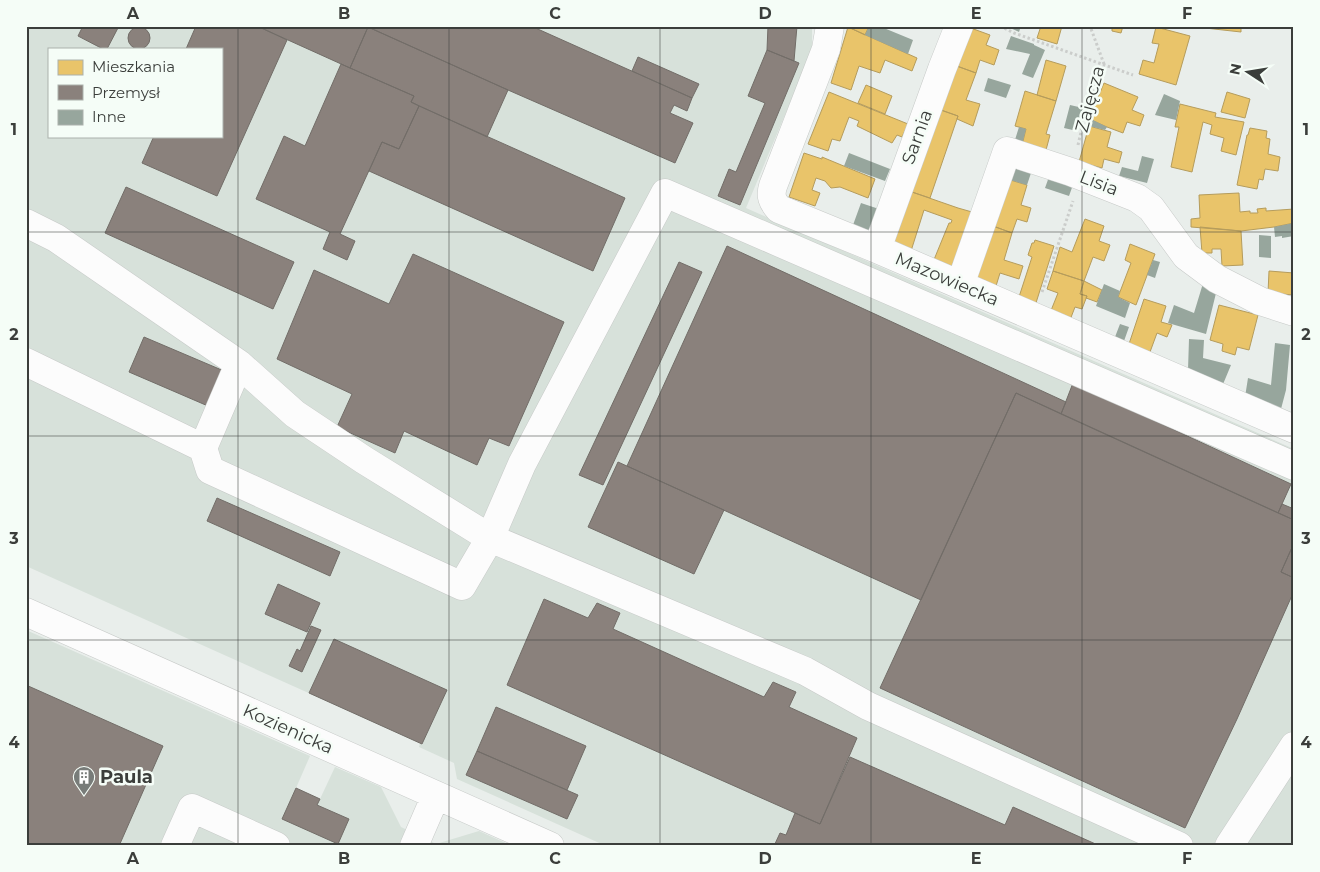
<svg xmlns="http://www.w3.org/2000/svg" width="1320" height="872" viewBox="0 0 1320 872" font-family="Montserrat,sans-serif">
  <rect width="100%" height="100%" fill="#e9eeeb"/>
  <!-- built -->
  <path fill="#d7e1da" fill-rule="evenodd" d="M 26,26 L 812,26 L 812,50 L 746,208 L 1294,449 L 1294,846 L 606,846 L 457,779 L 454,763 L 419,747 L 420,743 L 26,566 ZM 49,49 L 221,49 L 221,136 L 49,136 Z
    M 26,630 L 310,756 L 296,788 L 320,799 L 335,767 L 381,787 L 401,827 L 436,844 L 479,831 L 512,846 L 26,846 Z"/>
  <!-- homes -->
  <path fill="#e9c46a" stroke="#b59c5c" d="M 846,26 L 869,26 L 865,35 Z
    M 1041,26 L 1062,26 L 1057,44 L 1037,38 Z
    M 1101,26 L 1123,26 L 1121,33 L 1112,31 L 1112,28 Z
    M 1205,26 L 1241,26 L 1241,32 L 1205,28 Z
    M 848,27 L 917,58 L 912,71 L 885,60 L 880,73 L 859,66 L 851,90 L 831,83 Z
    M 968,27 L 990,35 L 986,45 L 999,50 L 994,65 L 980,60 L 976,73 L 954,65 Z
    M 1156,27 L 1190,36 L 1176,85 L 1139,74 L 1143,60 L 1154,63 L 1159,44 L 1152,43 Z
    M 1046,60 L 1066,66 L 1056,101 L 1037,95 Z
    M 954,65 L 976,73 L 966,100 L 980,104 L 973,126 L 957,119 L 958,116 L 938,109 Z
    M 1104,83 L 1138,97 L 1132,110 L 1144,115 L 1140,126 L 1127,122 L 1123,133 L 1107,127 L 1089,119 Z
    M 866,85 L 892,96 L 885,114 L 858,103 Z
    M 1025,91 L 1056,101 L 1046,134 L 1050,135 L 1046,150 L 1022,145 L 1026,129 L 1015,126 Z
    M 829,92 L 908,124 L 902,137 L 897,135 L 892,143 L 857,126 L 859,121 L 849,117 L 840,141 L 832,139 L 828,151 L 808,144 Z
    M 1227,92 L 1250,99 L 1245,118 L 1221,112 Z
    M 1180,104 L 1216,113 L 1215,117 L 1244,122 L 1236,155 L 1221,151 L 1224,138 L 1210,134 L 1212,125 L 1203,122 L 1192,172 L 1171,167 L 1179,127 L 1175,127 Z
    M 938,109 L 958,116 L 930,198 L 909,191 Z
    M 1089,126 L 1111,132 L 1107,147 L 1122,152 L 1119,163 L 1104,159 L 1102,168 L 1079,162 Z
    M 1250,128 L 1267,131 L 1266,138 L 1270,139 L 1268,154 L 1280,157 L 1278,171 L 1265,169 L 1263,180 L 1259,179 L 1257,189 L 1237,185 L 1247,135 L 1248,135 Z
    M 804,153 L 822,159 L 822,157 L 875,179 L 868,198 L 840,187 L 831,188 L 825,181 L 816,178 L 812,190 L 820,193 L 815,206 L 789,197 Z
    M 1007,179 L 1027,185 L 1021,205 L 1031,208 L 1027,222 L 1017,219 L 1012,233 L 993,226 Z
    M 909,191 L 958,208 L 979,214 L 956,275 L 931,267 L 949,223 L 951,223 L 952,220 L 924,210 L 911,251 L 890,244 Z
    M 1239,193 L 1240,212 L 1250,211 L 1250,213 L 1258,213 L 1257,209 L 1266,208 L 1266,211 L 1294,209 L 1294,223 L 1274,227 L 1241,231 L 1191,227 L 1191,219 L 1200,218 L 1199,195 Z
    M 1085,219 L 1104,226 L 1099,241 L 1110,245 L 1104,261 L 1093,257 L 1084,281 L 1053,271 L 1060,247 L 1072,252 Z
    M 993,226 L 1012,233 L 1004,260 L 1023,266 L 1019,279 L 1000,273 L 996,286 L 976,279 Z
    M 1200,227 L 1241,231 L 1243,265 L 1222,266 L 1221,249 L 1212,249 L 1212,253 L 1202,253 Z
    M 1035,240 L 1054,246 L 1035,306 L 1018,300 L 1032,257 L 1028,255 L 1032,243 L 1034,243 Z
    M 1130,244 L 1155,254 L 1136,305 L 1118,297 L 1131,263 L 1125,260 Z
    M 1053,271 L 1084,281 L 1080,294 L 1087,296 L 1082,309 L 1075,307 L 1070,320 L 1050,313 L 1058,293 L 1047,289 Z
    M 1269,271 L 1294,273 L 1294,295 L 1268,293 Z
    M 1084,281 L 1102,290 L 1097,302 L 1086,298 L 1087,296 L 1080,294 Z
    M 1144,299 L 1166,306 L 1161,322 L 1172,325 L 1167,337 L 1157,333 L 1150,352 L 1129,344 Z
    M 1219,305 L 1258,315 L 1249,350 L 1237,347 L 1235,355 L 1222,351 L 1223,344 L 1210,340 Z"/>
  <!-- industry -->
  <path fill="#8a817c" stroke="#726d68" d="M 83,26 L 119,26 L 107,49 L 103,49 L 78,36 Z
    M 196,26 L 257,26 L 287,40 L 217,196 L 142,163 L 154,136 L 221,136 L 221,49 L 186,49 Z
    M 257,26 L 531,26 L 692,98 L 687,111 L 674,105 L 670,113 L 693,123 L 675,163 L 508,90 L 368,27 L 350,68 Z
    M 768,26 L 797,26 L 794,61 L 767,50 Z
    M128 38a11 11 0 1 1 22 0a11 11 0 1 1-22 0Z
    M 368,27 L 508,90 L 487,137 L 411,102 L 414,96 L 350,68 Z
    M 767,50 L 799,63 L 740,205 L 718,196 L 729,169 L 736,172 L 765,103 L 748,96 Z
    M 638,57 L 699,84 L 692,98 L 632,71 Z
    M 341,64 L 414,96 L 411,102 L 419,106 L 399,149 L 382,142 L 340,234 L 355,241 L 347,260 L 323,249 L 330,232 L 256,199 L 284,136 L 305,146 Z
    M 419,106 L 625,198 L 593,271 L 369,171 L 382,142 L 399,149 Z
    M 126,187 L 294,262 L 273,309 L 105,233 Z
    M 727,246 L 1066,402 L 1061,414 L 1016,393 L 921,600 L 627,466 Z
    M 413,254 L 564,322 L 509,446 L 489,438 L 477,465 L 404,431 L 395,453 L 337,427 L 352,394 L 277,359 L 314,270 L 389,304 Z
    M 679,262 L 702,272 L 603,485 L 579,475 Z
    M 144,337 L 224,371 L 208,406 L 129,372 Z
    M 1073,383 L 1291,484 L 1278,513 L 1061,414 Z
    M 1016,393 L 1294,520 L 1294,543 L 1281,572 L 1294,578 L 1294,591 L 1237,719 L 1185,828 L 880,688 Z
    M 618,462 L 724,510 L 694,574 L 588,527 Z
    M 217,498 L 340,552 L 330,576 L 207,521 Z
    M 1282,504 L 1294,509 L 1294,520 L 1278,513 Z
    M 1294,543 L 1294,578 L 1281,572 Z
    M 278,584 L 320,603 L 307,632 L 265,614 Z
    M 544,599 L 588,618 L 597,603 L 620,613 L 613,629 L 764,697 L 773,682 L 796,692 L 789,707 L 857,738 L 820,824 L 507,685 Z
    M 311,626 L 321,630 L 302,672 L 289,666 L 297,649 L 300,651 Z
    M 334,639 L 447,690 L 422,744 L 309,693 Z
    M 26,685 L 163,746 L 119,846 L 26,846 Z
    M 496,707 L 586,746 L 567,790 L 477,751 Z
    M 477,751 L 578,795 L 567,819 L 466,775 Z
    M 850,757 L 1005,825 L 1013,807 L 1100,846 L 774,846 L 780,833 L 786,835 L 795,813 L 820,824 Z
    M 296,788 L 320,799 L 317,805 L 349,819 L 338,844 L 282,819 Z"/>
  <!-- building -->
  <path fill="#97a69d" d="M 869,26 L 879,26 L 913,40 L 908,54 L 865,35 Z
    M 1006,26 L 1021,26 L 1019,32 Z
    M 1011,36 L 1034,44 L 1034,45 L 1045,50 L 1033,78 L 1022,74 L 1030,54 L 1006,49 Z
    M 988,78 L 1011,85 L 1006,98 L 984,91 Z
    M 1164,94 L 1180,101 L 1176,120 L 1155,115 Z
    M 1070,105 L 1083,108 L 1077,131 L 1064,128 Z
    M 1091,119 L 1107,127 L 1105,130 L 1089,126 Z
    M 1019,127 L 1026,129 L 1022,145 L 1014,143 Z
    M 849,153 L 890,169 L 885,181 L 844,166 Z
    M 1142,156 L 1154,159 L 1147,183 L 1119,176 L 1122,167 L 1138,171 Z
    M 1012,163 L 1032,170 L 1027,185 L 1007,179 Z
    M 1050,174 L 1074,182 L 1069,196 L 1045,188 Z
    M 861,203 L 879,209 L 871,231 L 853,225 Z
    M 1294,223 L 1294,236 L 1282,238 L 1282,236 L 1275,237 L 1274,227 Z
    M 1259,235 L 1271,236 L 1271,258 L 1259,257 Z
    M 1153,260 L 1160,262 L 1155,278 L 1147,275 Z
    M 1204,280 L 1217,289 L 1206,334 L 1168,323 L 1174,305 L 1194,313 Z
    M 1104,284 L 1120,291 L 1118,297 L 1130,303 L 1125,318 L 1096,306 Z
    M 1120,324 L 1129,327 L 1124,341 L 1115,337 Z
    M 1189,339 L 1204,340 L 1203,358 L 1231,365 L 1221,389 L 1188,370 Z
    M 1275,343 L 1290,345 L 1286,390 L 1281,409 L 1245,397 L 1248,378 L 1271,385 Z"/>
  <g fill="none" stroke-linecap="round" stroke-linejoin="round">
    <!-- minor casing -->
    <g stroke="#c7cac8" stroke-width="29">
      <path id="minor" d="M 830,26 L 826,49 L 773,186 C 770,196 772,201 779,209 L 877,249 L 1294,429
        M 26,223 L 56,238 L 239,364 L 295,414 L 364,460 L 490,538 L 522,464 L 665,193 L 1294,466
        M 877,249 L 942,69 L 959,26
        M 960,285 L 1007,151 L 1071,172 L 1137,198 L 1151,208 L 1186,256 L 1217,279 L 1260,301 L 1294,312
        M 26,362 L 203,448 L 210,470 L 462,586 L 490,538 L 805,671 L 868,706 L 1179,846
        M 203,448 L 239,364
        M 26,612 L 550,846
        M 175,846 L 192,808 L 276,846
        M 414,846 L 436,795
        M 1229,846 L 1294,746"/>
    </g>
    <!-- path -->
    <path stroke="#cbcdcb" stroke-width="3" stroke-dasharray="2.5 2.5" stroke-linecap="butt" d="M 1000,26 L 1014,33 L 1133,75
      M 1078,145 L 1085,115 L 1104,64 L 1090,26
      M 1042,292 L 1073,201"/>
    <!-- minor -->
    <use href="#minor" stroke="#fcfcfc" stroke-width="28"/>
  </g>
  <!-- grid -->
  <path fill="none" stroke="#3b3e3b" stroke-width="1" stroke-opacity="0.55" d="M 238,26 L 238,846M 449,26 L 449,846M 660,26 L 660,846M 871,26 L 871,846M 1082,26 L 1082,846M 26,232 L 1294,232M 26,436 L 1294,436M 26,640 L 1294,640"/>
  <!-- icons -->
  <defs>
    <g id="building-pin" transform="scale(1.125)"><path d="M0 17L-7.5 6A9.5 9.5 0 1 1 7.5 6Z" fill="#787c79" stroke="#f5fdf7"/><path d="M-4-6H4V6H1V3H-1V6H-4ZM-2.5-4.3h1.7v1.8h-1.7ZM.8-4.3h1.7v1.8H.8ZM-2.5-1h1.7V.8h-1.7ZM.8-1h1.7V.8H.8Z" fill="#fff"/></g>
  </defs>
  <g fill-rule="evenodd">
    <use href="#building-pin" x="84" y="777"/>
  </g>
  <g text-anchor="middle" stroke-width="5" stroke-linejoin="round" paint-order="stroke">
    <!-- street labels -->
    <g font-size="18" fill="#3b3e3b" stroke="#f5fdf7">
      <text transform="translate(1090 99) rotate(-75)" y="6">Zajęcza</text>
      <text transform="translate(917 137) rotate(-70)" y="6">Sarnia</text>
      <text transform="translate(1099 183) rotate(21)" y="6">Lisia</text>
      <text transform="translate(947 279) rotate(23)" y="6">Mazowiecka</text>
      <text transform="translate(288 729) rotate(24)" y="6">Kozienicka</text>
    </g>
    <!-- poi labels -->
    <g font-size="18" font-weight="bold" fill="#3b3e3b" stroke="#f5fdf7" text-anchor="start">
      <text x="100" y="783">Paula</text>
    </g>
  </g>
  <!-- border -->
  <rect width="1320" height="872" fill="none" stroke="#f5fdf7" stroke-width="55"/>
  <!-- legend -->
  <rect x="48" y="48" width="175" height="90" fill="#f5fdf7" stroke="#abb1ac"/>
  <rect x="58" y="60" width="25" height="15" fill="#e9c46a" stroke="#abb1ac"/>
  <text x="92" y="72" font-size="15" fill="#3b3e3b">Mieszkania</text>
  <rect x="58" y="85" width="25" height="15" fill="#8a817c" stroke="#abb1ac"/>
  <text x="92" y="98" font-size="15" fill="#3b3e3b">Przemysł</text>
  <rect x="58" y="110" width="25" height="15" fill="#97a69d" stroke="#abb1ac"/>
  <text x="92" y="122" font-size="15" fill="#3b3e3b">Inne</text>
  <!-- north arrow -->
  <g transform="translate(1248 72) rotate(282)" stroke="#f5fdf7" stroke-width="4" paint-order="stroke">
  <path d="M0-4L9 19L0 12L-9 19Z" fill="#3b3e3b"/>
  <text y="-8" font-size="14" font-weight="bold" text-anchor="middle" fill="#3b3e3b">N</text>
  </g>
  <rect x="28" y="28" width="1264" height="816" fill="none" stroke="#3b3e3b" stroke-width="2"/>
  <g font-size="16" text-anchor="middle" font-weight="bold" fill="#3b3e3b">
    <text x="133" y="19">A</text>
    <text x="344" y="19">B</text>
    <text x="555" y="19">C</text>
    <text x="765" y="19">D</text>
    <text x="976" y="19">E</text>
    <text x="1187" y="19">F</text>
    <text x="14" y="135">1</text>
    <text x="1306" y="135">1</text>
    <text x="14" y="340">2</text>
    <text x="1306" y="340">2</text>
    <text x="14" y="544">3</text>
    <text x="1306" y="544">3</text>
    <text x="14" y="748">4</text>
    <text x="1306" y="748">4</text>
    <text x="133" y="864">A</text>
    <text x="344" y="864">B</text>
    <text x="555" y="864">C</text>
    <text x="765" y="864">D</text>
    <text x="976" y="864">E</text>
    <text x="1187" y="864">F</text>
  </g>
</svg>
